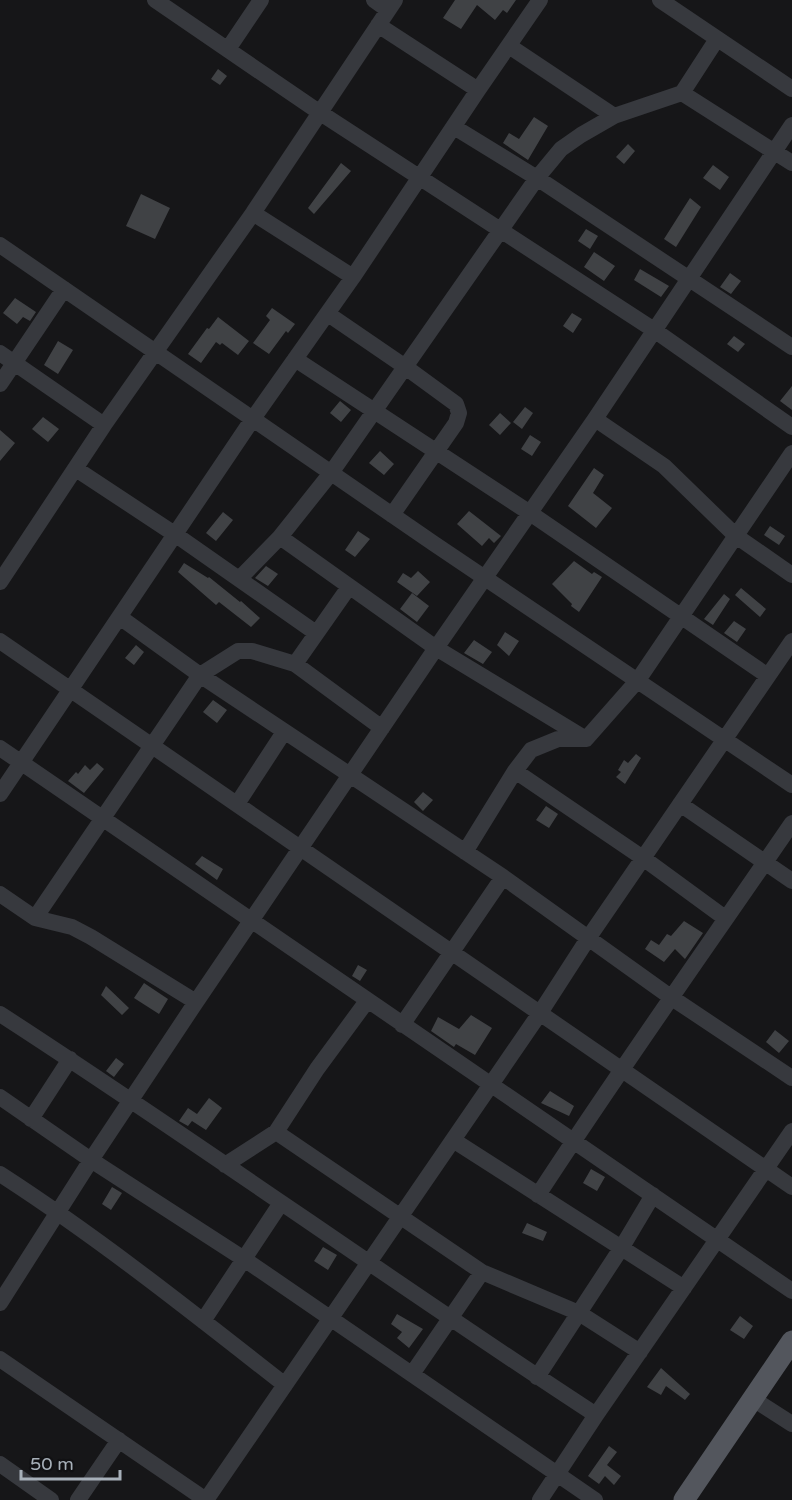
<svg xmlns="http://www.w3.org/2000/svg" width="792" height="1500" viewBox="0 0 792 1500" font-family="'Varela Round',sans-serif">
  <rect width="100%" height="100%" fill="#161618"/>
  <!-- building -->
  <path fill="#404245" d="M 455,0 L 516,0 L 507,13 L 503,10 L 495,20 L 477,5 L 461,29 L 443,18 Z
    M 218,69 L 227,76 L 220,85 L 211,79 Z
    M 534,117 L 548,126 L 528,160 L 503,143 L 509,133 L 519,139 Z
    M 628,144 L 635,151 L 624,164 L 616,157 Z
    M 341,163 L 351,171 L 314,214 L 308,208 Z
    M 713,165 L 729,177 L 720,190 L 703,178 Z
    M 141,194 L 170,208 L 155,239 L 126,226 Z
    M 690,198 L 701,207 L 676,247 L 664,239 Z
    M 586,229 L 598,236 L 590,249 L 578,241 Z
    M 594,252 L 615,266 L 604,281 L 584,267 Z
    M 640,269 L 669,286 L 661,297 L 634,280 Z
    M 730,273 L 741,281 L 731,294 L 720,287 Z
    M 15,298 L 36,312 L 30,321 L 23,317 L 17,324 L 3,313 Z
    M 272,308 L 295,324 L 288,333 L 286,331 L 269,354 L 253,343 L 270,320 L 266,316 Z
    M 572,313 L 582,319 L 573,333 L 563,326 Z
    M 218,317 L 249,341 L 238,355 L 222,343 L 220,345 L 216,342 L 201,363 L 188,354 L 207,328 L 209,329 Z
    M 734,336 L 745,344 L 738,352 L 727,344 Z
    M 58,341 L 73,350 L 58,374 L 44,365 Z
    M 792,386 L 792,410 L 780,401 Z
    M 340,401 L 351,410 L 341,422 L 330,413 Z
    M 525,407 L 533,413 L 522,429 L 513,422 Z
    M 500,413 L 511,423 L 500,435 L 489,425 Z
    M 43,417 L 59,429 L 48,442 L 32,429 Z
    M 0,430 L 15,443 L 0,461 Z
    M 530,435 L 541,442 L 532,456 L 521,449 Z
    M 380,451 L 394,464 L 384,475 L 369,463 Z
    M 594,468 L 604,475 L 593,493 L 612,508 L 596,528 L 568,506 Z
    M 469,511 L 501,536 L 494,543 L 489,538 L 482,546 L 457,524 Z
    M 223,512 L 233,520 L 216,541 L 206,533 Z
    M 770,526 L 785,536 L 779,545 L 764,535 Z
    M 358,531 L 370,539 L 355,557 L 345,550 Z
    M 574,561 L 592,574 L 594,572 L 602,577 L 579,612 L 571,606 L 572,604 L 552,584 Z
    M 184,563 L 208,578 L 209,577 L 240,602 L 241,601 L 260,618 L 251,627 L 219,602 L 216,605 L 178,572 Z
    M 266,566 L 278,574 L 268,586 L 255,578 Z
    M 418,571 L 430,582 L 417,596 L 397,582 L 403,573 L 411,578 Z
    M 741,588 L 766,609 L 760,617 L 735,595 Z
    M 412,593 L 429,606 L 417,622 L 400,609 Z
    M 724,594 L 730,599 L 713,625 L 704,619 Z
    M 734,621 L 746,629 L 737,642 L 724,633 Z
    M 505,632 L 519,641 L 509,656 L 497,645 Z
    M 474,640 L 492,652 L 483,664 L 464,653 Z
    M 136,645 L 144,652 L 134,665 L 125,658 Z
    M 213,700 L 227,710 L 217,723 L 203,712 Z
    M 636,754 L 641,758 L 625,784 L 616,777 L 621,772 L 618,770 L 624,760 L 628,763 Z
    M 97,763 L 104,769 L 84,793 L 68,781 L 76,772 L 78,774 L 85,765 L 90,770 Z
    M 423,792 L 433,800 L 423,811 L 414,802 Z
    M 546,806 L 558,814 L 549,828 L 536,820 Z
    M 202,856 L 223,869 L 217,880 L 195,864 Z
    M 684,921 L 703,933 L 685,959 L 675,949 L 664,962 L 645,949 L 651,940 L 659,945 L 667,934 L 671,936 Z
    M 358,965 L 367,970 L 360,981 L 352,976 Z
    M 144,983 L 168,999 L 159,1014 L 134,998 Z
    M 106,986 L 129,1008 L 122,1015 L 101,995 Z
    M 471,1015 L 492,1028 L 475,1055 L 456,1044 L 454,1047 L 431,1031 L 438,1017 L 459,1029 Z
    M 775,1030 L 789,1041 L 779,1053 L 766,1042 Z
    M 116,1058 L 124,1064 L 114,1077 L 106,1071 Z
    M 550,1091 L 574,1106 L 569,1116 L 541,1103 Z
    M 209,1098 L 222,1108 L 206,1130 L 192,1121 L 188,1126 L 179,1121 L 188,1108 L 197,1114 Z
    M 591,1169 L 605,1177 L 597,1191 L 583,1183 Z
    M 112,1187 L 122,1193 L 111,1210 L 102,1204 Z
    M 527,1223 L 547,1232 L 543,1241 L 522,1233 Z
    M 323,1247 L 337,1255 L 328,1270 L 314,1261 Z
    M 397,1314 L 423,1329 L 409,1348 L 397,1338 L 402,1332 L 391,1324 Z
    M 740,1316 L 753,1326 L 744,1339 L 730,1330 Z
    M 661,1368 L 690,1394 L 685,1400 L 666,1386 L 661,1395 L 647,1387 Z
    M 609,1446 L 617,1452 L 607,1465 L 621,1476 L 614,1485 L 605,1476 L 599,1484 L 588,1476 Z"/>
  <g fill="none" stroke-linecap="round" stroke-linejoin="round">
    <!-- minor -->
    <path stroke="#37393e" stroke-width="16" d="M 155,0 L 319,112 L 654,330 L 792,427
      M 374,0 L 388,10
      M 660,0 L 792,89
      M 378,25 L 478,90
      M 509,46 L 614,116 L 682,93 L 717,39
      M 228,49 L 261,0
      M 682,93 L 792,163
      M 454,127 L 537,178 L 792,347
      M 253,213 L 353,277
      M 0,245 L 433,543 L 792,785
      M 328,314 L 404,366 L 456,404 L 459,413 L 456,423 L 392,515
      M 0,353 L 104,425
      M 295,359 L 530,513 L 768,676
      M 0,384 L 64,289
      M 595,419 L 664,466 L 736,536 L 792,575
      M 76,469 L 176,535 L 316,633
      M 280,537 L 436,648 L 586,739
      M 239,579 L 280,537 L 331,473 L 537,178 L 561,149 L 581,135 L 614,116
      M 0,582 L 104,425 L 253,213 L 395,0
      M 121,618 L 200,675 L 503,877 L 672,998 L 792,1078
      M 0,641 L 792,1187
      M 295,664 L 349,587
      M 0,748 L 792,1291
      M 515,771 L 643,858 L 725,918
      M 0,794 L 252,420 L 353,277 L 478,90 L 540,0
      M 237,804 L 284,732
      M 680,804 L 792,881
      M 465,852 L 515,771 L 531,750 L 558,739 L 586,739 L 638,680 L 792,453
      M 0,894 L 35,918 L 72,927 L 91,937 L 196,1002
      M 35,918 L 200,675 L 238,651 L 252,651 L 295,664 L 382,728
      M 0,1014 C 201,1144 395,1284 596,1415
      M 402,1025 L 503,877
      M 0,1097 L 91,1160 L 244,1259 L 595,1500
      M 31,1119 L 70,1059
      M 276,1132 L 482,1272 L 579,1313 L 640,1352
      M 453,1140 L 684,1288
      M 225,1165 L 276,1132 L 317,1069 L 367,1001
      M 0,1174 C 99,1238 192,1312 285,1385
      M 538,1195 C 620,1069 707,947 792,823
      M 0,1303 L 91,1160 L 196,1002 L 436,648 L 595,419 L 792,125
      M 203,1321 L 281,1203
      M 0,1359 L 206,1500
      M 412,1374 L 482,1272
      M 537,1377 L 622,1247 L 653,1195
      M 753,1399 L 792,1424
      M 0,1464 L 51,1500
      M 78,1500 L 119,1440
      M 206,1500 L 540,1013 L 589,937 L 792,641
      M 540,1500 L 596,1415 L 792,1131"/>
    <!-- major -->
    <path stroke="#53565d" stroke-width="21" d="M 684,1500 L 792,1341"/>
  </g>
  <!-- scale -->
  <path d="M21 1470v9h99v-9" fill="none" stroke="#a7b0b9" stroke-width="3"/>
  <text x="30" y="1470" font-size="18" fill="#a7b0b9" stroke="#111113" stroke-width="4.5" paint-order="stroke">50 m</text>
</svg>
